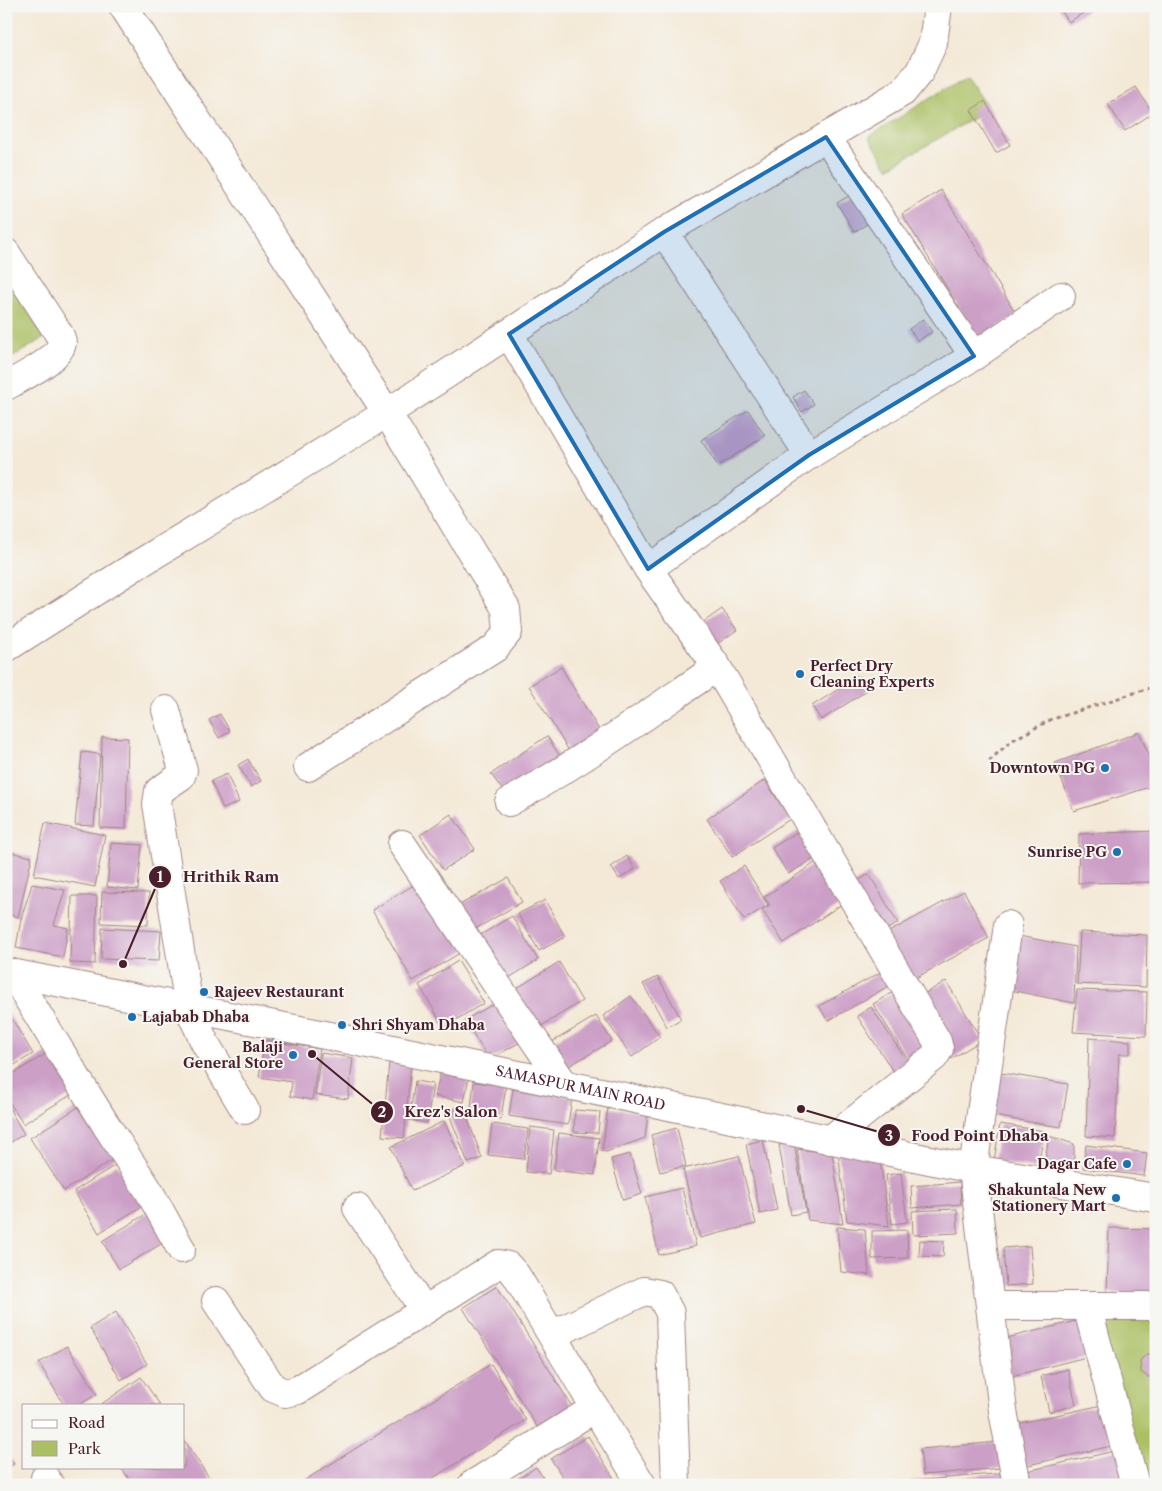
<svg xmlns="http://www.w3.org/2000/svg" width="1162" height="1491" viewBox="0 0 1162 1491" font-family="'Libre Caslon Text',serif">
  <rect width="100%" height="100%" fill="#f6f6f2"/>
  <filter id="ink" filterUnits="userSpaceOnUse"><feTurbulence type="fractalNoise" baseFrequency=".02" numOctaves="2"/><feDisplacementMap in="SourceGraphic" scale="10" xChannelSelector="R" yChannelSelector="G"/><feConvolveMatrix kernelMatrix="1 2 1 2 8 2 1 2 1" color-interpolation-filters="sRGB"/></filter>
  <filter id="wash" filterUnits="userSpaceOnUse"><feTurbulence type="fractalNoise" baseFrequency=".0096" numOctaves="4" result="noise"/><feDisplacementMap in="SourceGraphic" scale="20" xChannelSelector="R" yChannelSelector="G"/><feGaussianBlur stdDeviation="1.12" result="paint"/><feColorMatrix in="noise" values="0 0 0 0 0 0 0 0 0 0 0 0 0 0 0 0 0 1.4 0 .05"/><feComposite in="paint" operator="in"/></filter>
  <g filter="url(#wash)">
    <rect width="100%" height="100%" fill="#f4e9d7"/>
    <!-- green -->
    <path fill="#abc064" stroke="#7a7048" d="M 966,75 L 989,109 L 888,168 L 869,137 Z
      M 6,276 L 44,338 L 6,361 Z
      M 1156,1311 L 1156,1468 L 1152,1485 L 1142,1485 L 1096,1313 Z"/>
    <g id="blocks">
      <!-- building -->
      <path fill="#cc9fc7" d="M 1058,6 L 1086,6 L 1088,10 L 1069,22 Z
        M 1136,87 L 1153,113 L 1125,131 L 1108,104 Z
        M 985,101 L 1010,145 L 996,153 L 971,110 Z
        M 859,190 L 877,218 L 854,232 L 837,203 Z
        M 941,190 L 1017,315 L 978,339 L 902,214 Z
        M 923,319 L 932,332 L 918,341 L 909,329 Z
        M 804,390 L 814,404 L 802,412 L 793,397 Z
        M 748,410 L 765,436 L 718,466 L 701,440 Z
        M 722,609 L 737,630 L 710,649 L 695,628 Z
        M 561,667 L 602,735 L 571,754 L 529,686 Z
        M 859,676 L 868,690 L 821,720 L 812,706 Z
        M 220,714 L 230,731 L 219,738 L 209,720 Z
        M 1139,732 L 1156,772 L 1156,785 L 1074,811 L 1055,763 Z
        M 547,736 L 561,758 L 506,795 L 491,774 Z
        M 102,737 L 128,738 L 126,829 L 100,828 Z
        M 82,752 L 100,754 L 94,826 L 75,825 Z
        M 248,759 L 261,781 L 251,787 L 238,765 Z
        M 227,774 L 239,802 L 223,809 L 211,781 Z
        M 765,780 L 790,819 L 732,857 L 707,819 Z
        M 451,814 L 475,849 L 443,870 L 420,835 Z
        M 45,823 L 105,835 L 95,887 L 34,875 Z
        M 808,825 L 825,852 L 788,874 L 772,848 Z
        M 1155,831 L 1156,882 L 1078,883 L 1079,834 Z
        M 111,843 L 142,845 L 138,890 L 107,887 Z
        M 6,851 L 32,857 L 18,917 L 6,914 Z
        M 627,856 L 635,869 L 619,879 L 611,867 Z
        M 818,861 L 845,902 L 784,943 L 762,910 L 770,905 L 764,897 Z
        M 744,866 L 768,905 L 744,920 L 720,881 Z
        M 869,874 L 898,923 L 878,935 L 849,886 Z
        M 508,878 L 522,902 L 470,932 L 456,907 Z
        M 424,879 L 465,950 L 413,981 L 372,910 Z
        M 32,884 L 65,890 L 54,925 L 68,928 L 63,957 L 16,948 L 21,919 Z
        M 964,891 L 989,938 L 910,981 L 885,934 Z
        M 102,892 L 149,893 L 148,925 L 101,923 Z
        M 72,896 L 97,896 L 95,964 L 70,963 Z
        M 545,900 L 565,937 L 539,951 L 518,914 Z
        M 512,916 L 538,960 L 504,981 L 477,937 Z
        M 102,928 L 161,931 L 159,961 L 101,959 Z
        M 1080,932 L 1147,935 L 1146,987 L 1077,984 Z
        M 1019,936 L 1076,947 L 1074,1003 L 1010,990 Z
        M 458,961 L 484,1003 L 444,1027 L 419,985 Z
        M 559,962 L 582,1001 L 538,1028 L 514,990 Z
        M 883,971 L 890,985 L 828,1021 L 819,1006 Z
        M 658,977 L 681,1019 L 667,1027 L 643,984 Z
        M 946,981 L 982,1040 L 951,1059 L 914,1000 Z
        M 898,989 L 938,1050 L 912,1066 L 873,1004 Z
        M 1077,990 L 1147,992 L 1146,1036 L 1073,1032 Z
        M 631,996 L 660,1037 L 632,1057 L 603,1016 Z
        M 504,998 L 527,1038 L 489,1060 L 465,1020 Z
        M 871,1007 L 907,1061 L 893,1071 L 857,1016 Z
        M 6,1009 L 33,1054 L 6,1070 Z
        M 596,1016 L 612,1041 L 562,1070 L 547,1045 Z
        M 1089,1038 L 1130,1041 L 1130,1054 L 1119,1054 L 1115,1138 L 1086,1136 Z
        M 265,1040 L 320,1049 L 312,1100 L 290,1096 L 292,1082 L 259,1077 Z
        M 49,1052 L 74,1093 L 23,1124 L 6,1097 L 6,1078 Z
        M 321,1053 L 353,1058 L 348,1099 L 315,1095 Z
        M 389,1063 L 411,1065 L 404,1138 L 382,1136 Z
        M 442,1066 L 470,1072 L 464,1102 L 435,1096 Z
        M 1001,1073 L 1068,1084 L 1061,1127 L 993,1116 Z
        M 415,1081 L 433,1084 L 427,1123 L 409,1120 Z
        M 474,1082 L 506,1086 L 501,1119 L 470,1115 Z
        M 513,1089 L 572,1097 L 568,1125 L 509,1116 Z
        M 6,1103 L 24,1134 L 6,1145 Z
        M 83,1104 L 117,1157 L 64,1191 L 30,1138 Z
        M 463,1106 L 482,1158 L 468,1163 L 448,1111 Z
        M 608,1108 L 648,1113 L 645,1138 L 606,1152 L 602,1151 Z
        M 575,1110 L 600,1112 L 598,1133 L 574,1132 Z
        M 444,1121 L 465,1166 L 412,1191 L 391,1147 Z
        M 492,1124 L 528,1129 L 524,1159 L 488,1155 Z
        M 1000,1124 L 1044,1131 L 1038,1168 L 994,1161 Z
        M 530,1127 L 554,1130 L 549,1174 L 526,1172 Z
        M 677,1128 L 686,1166 L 660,1172 L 651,1135 Z
        M 559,1133 L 599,1138 L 595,1175 L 554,1170 Z
        M 1049,1136 L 1074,1144 L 1074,1172 L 1044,1167 Z
        M 763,1140 L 777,1210 L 760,1214 L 746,1144 Z
        M 794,1143 L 806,1212 L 791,1215 L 779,1145 Z
        M 1086,1145 L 1147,1153 L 1144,1176 L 1083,1168 Z
        M 797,1149 L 832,1153 L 843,1224 L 808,1220 Z
        M 838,1152 L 880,1158 L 889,1226 L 847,1221 Z
        M 630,1154 L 642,1194 L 623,1200 L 611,1159 Z
        M 739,1156 L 756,1224 L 700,1238 L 683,1169 Z
        M 117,1164 L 142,1206 L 99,1233 L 74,1191 Z
        M 901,1173 L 907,1222 L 892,1224 L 886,1175 Z
        M 960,1182 L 961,1204 L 912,1208 L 911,1186 Z
        M 682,1188 L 696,1246 L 659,1255 L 645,1197 Z
        M 957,1209 L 958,1233 L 913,1235 L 912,1211 Z
        M 151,1211 L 168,1240 L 119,1269 L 102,1241 Z
        M 837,1227 L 865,1229 L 869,1275 L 841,1272 Z
        M 1109,1228 L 1156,1229 L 1156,1293 L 1107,1293 Z
        M 907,1230 L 908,1258 L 872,1259 L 872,1231 Z
        M 920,1240 L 944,1241 L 943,1257 L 919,1256 Z
        M 1030,1246 L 1033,1284 L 1006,1286 L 1003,1248 Z
        M 497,1286 L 573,1408 L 539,1430 L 463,1308 Z
        M 116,1312 L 147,1364 L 121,1380 L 90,1328 Z
        M 1080,1320 L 1090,1356 L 1012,1376 L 1003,1339 Z
        M 67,1346 L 97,1394 L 79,1405 L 64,1405 L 39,1363 Z
        M 1153,1353 L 1156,1354 L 1156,1377 L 1148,1377 L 1141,1372 L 1140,1361 L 1145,1355 Z
        M 491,1364 L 526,1420 L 422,1485 L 297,1485 Z
        M 1068,1369 L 1076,1405 L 1049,1412 L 1041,1376 Z
        M 141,1377 L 160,1405 L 100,1405 Z
        M 1102,1405 L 1111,1446 L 1024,1466 L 1015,1424 Z
        M 588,1436 L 618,1485 L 568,1485 L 551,1459 Z
        M 184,1440 L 214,1485 L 133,1485 L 121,1467 L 184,1467 Z
        M 999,1442 L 1001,1468 L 923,1475 L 920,1449 Z
        M 1119,1450 L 1126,1485 L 1030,1485 L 1027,1471 Z
        M 6,1452 L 14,1464 L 6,1469 Z
        M 536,1467 L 548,1485 L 509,1485 Z
        M 1006,1473 L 1007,1485 L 910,1485 L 910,1481 Z"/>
    </g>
  </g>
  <g filter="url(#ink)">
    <use href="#blocks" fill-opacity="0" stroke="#9f8481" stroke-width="1"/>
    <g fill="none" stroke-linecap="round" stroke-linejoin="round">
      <!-- minor casing -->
      <g stroke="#9f8481" stroke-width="30">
        <g id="minor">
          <path d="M 123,6 L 387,413 L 506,609 L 508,632 L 495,648 L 308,767"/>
          <path d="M 826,137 L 974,356"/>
          <path d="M 664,232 L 809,455"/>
          <path d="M 6,253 L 59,334 C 60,335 62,341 62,342 C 62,358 19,379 6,386"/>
          <path d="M 509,334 L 648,569 L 717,667 L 937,1041 L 939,1049 L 934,1057 L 830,1140"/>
          <path d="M 648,569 L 809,455 L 974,356 L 1061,296"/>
          <path d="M 6,648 L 124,573 L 387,413 L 664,232 L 903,92 L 920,71 L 933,43 L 938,6"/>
          <path d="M 166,710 L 183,770 L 181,776 L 159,791 L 157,804 L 189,1008 L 205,1043 L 245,1110"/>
          <path d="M 509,802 C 581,762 649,713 717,667"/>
          <path d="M 402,844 L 564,1084"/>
          <path d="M 1008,925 L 973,1169 L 1003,1411 L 1017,1485"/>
          <path id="s1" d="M 6,972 L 330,1036 L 973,1169 L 1156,1198"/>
          <path d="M 12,973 L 106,1125 L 149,1191 L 181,1249"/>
          <path d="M 357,1208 L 424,1310"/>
          <path d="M 216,1301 L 273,1388 L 285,1393 L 298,1390 L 498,1264 L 508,1266 L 516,1275 L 595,1408 L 642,1485"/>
          <path d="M 990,1306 L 1156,1306"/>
          <path d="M 1087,1306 L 1135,1485"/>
          <path d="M 552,1335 L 644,1291 L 660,1294 L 670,1313 L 676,1485"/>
          <path d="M 45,1478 L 50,1485"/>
          <path d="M 472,1485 L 595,1408"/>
        </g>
      </g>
      <!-- path -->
      <path stroke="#9f8481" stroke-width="3" stroke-dasharray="4 4" stroke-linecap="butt" d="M 989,761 L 1011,741 L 1050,720 L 1156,686
        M 1154,1446 L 1156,1437"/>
      <!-- minor -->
      <use href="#minor" stroke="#fff" stroke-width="28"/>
    </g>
  </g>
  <!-- marked area -->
  <path fill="#1f6fb2" fill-opacity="0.2" stroke="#1f6fb2" stroke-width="4" stroke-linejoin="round" d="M 826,137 L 974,356 L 809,455 L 648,569 L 509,334 L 664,232 Z"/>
  <!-- markers -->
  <g fill="#1f6fb2" stroke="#f6f6f2" stroke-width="2">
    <circle cx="800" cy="674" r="5"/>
    <circle cx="1105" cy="768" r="5"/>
    <circle cx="1117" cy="852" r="5"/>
    <circle cx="204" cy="992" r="5"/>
    <circle cx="132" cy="1017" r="5"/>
    <circle cx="342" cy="1025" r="5"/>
    <circle cx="293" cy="1055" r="5"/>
    <circle cx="1127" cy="1164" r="5"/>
    <circle cx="1116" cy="1198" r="5"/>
  </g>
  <g text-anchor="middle" stroke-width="4" stroke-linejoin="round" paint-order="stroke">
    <!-- poi labels -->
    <g font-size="14" font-weight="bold" fill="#4a1f2b" stroke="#f6f6f2" text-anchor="end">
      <text x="810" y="671" text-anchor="start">Perfect Dry<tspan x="810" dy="16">Cleaning Experts</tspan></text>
      <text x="1095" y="773">Downtown PG</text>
      <text x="1107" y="857">Sunrise PG</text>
      <text x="214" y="997" text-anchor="start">Rajeev Restaurant</text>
      <text x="142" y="1022" text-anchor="start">Lajabab Dhaba</text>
      <text x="352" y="1030" text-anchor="start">Shri Shyam Dhaba</text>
      <text x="283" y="1052">Balaji<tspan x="283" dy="16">General Store</tspan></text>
      <text x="1117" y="1169">Dagar Cafe</text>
      <text x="1106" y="1195">Shakuntala New<tspan x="1106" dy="16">Stationery Mart</tspan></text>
    </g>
    <!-- street labels -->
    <g font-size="14" fill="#4a1f2b" stroke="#f6f6f2">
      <text dy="5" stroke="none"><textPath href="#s1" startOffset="586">SAMASPUR MAIN ROAD</textPath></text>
    </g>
  </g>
  <!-- callouts -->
  <path fill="none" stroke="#4a1f2b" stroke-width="2" d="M123 964L160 877M312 1054L382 1112M801 1109L889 1135"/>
  <g fill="#4a1f2b" stroke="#f6f6f2" stroke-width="2">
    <circle cx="123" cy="964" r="5"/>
    <circle cx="312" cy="1054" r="5"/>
    <circle cx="801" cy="1109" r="5"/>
    <circle cx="160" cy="877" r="12"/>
    <circle cx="382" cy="1112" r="12"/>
    <circle cx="889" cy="1135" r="12"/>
  </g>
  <g font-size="15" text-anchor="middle" font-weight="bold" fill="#fff">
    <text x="160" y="882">1</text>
    <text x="382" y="1117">2</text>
    <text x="889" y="1141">3</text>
  </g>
  <g font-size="15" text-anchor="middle" font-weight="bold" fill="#4a1f2b" stroke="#f6f6f2" stroke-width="4" stroke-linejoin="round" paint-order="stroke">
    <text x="231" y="882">Hrithik Ram</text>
    <text x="451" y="1117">Krez's Salon</text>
    <text x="980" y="1141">Food Point Dhaba</text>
  </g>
  <!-- margin -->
  <rect width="1162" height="1491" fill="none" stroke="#f6f6f2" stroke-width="25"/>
  <!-- legend -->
  <rect x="22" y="1404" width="162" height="65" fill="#f6f6f2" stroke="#b1a0a2"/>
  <rect x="32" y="1420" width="25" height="8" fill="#ffffff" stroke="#b1a0a2"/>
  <text x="68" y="1428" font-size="15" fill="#4a1f2b">Road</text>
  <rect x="32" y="1441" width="25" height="15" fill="#abc064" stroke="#b1a0a2"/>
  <text x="68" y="1454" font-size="15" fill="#4a1f2b">Park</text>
</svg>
